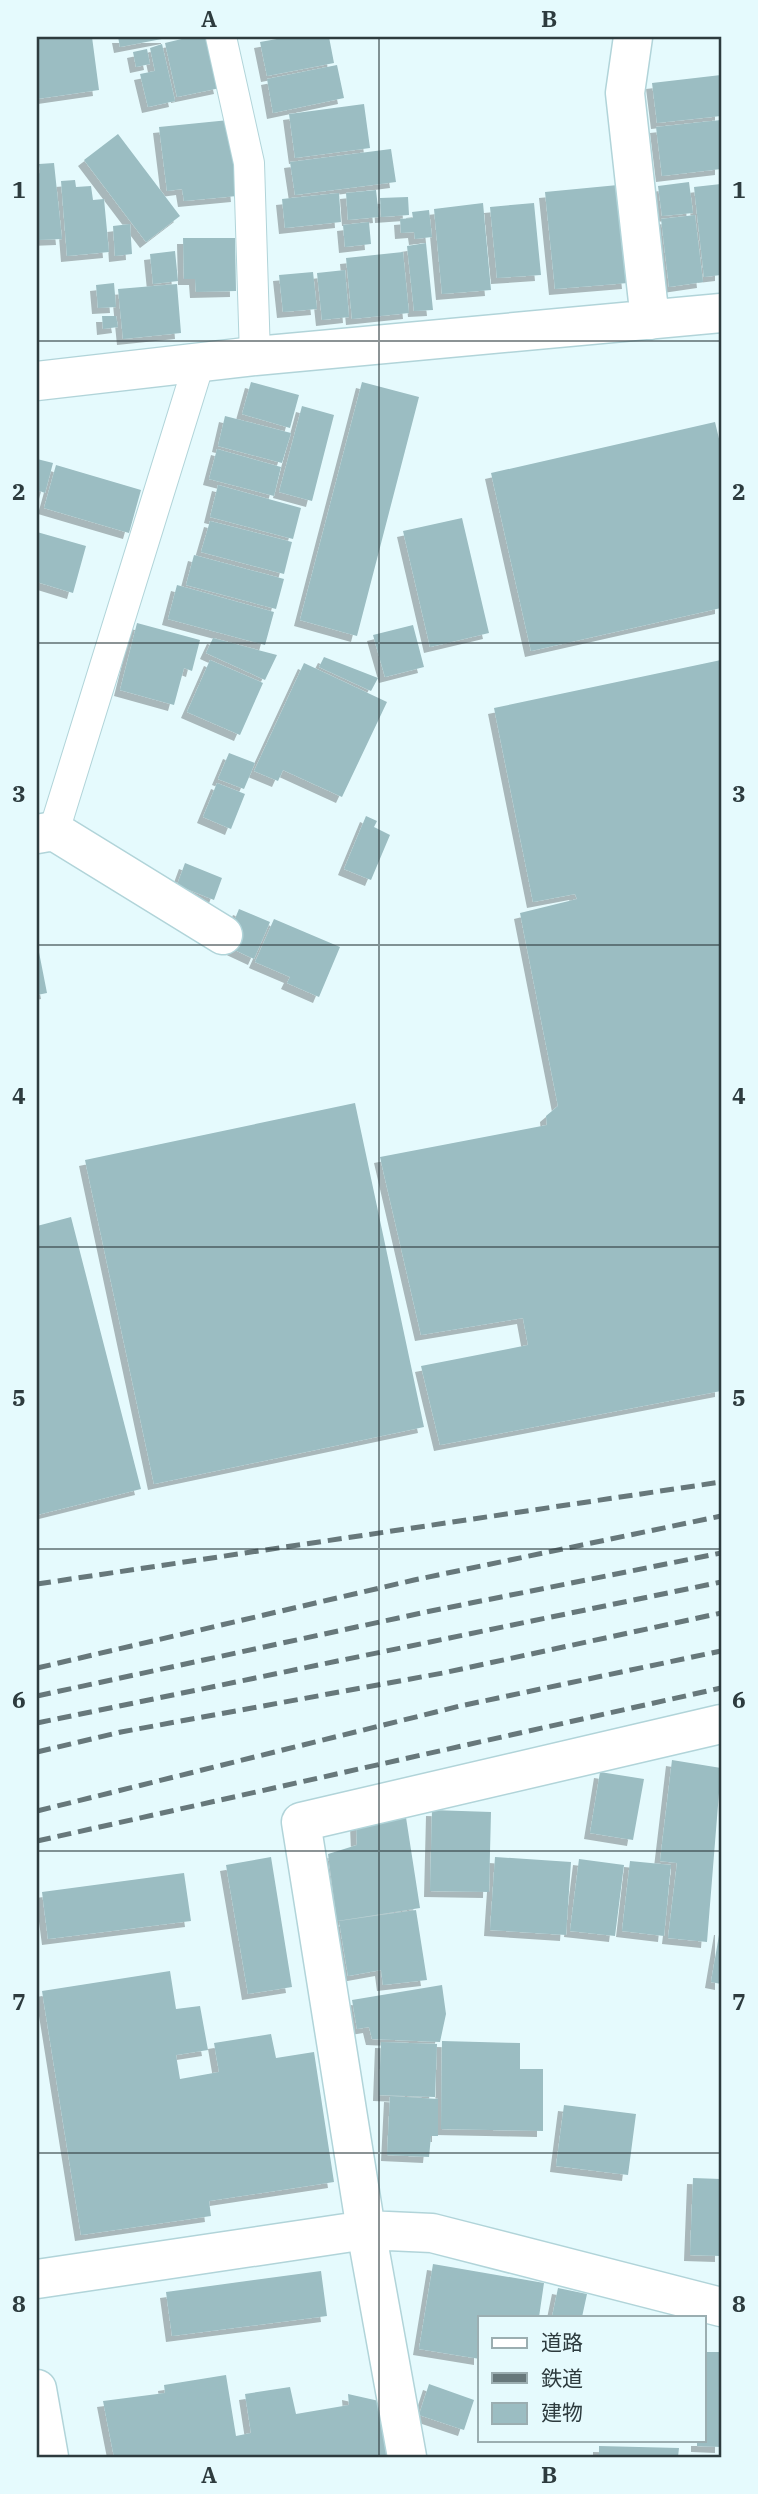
<svg xmlns="http://www.w3.org/2000/svg" width="758" height="2494" viewBox="0 0 758 2494" font-family="'IBM Plex Serif','Noto Sans JP',serif">
  <defs>
    <filter id="shadow"><feDropShadow dx="-6" dy="6" stdDeviation="0" flood-color="#0004"/></filter>
  </defs>
  <rect width="100%" height="100%" fill="#e5fafd"/>
  <!-- building -->
  <path fill="#9bbdc2" filter="url(#shadow)" d="M 37,37 L 92,37 L 99,90 L 37,99 Z
    M 118,37 L 167,37 L 167,38 L 120,47 Z
    M 190,37 L 208,37 L 220,88 L 177,97 L 165,43 Z
    M 288,37 L 329,37 L 334,63 L 267,76 L 260,42 Z
    M 162,44 L 175,101 L 148,107 L 140,74 L 155,71 L 150,48 Z
    M 147,49 L 150,64 L 136,67 L 133,52 Z
    M 337,65 L 344,98 L 273,113 L 267,79 Z
    M 721,75 L 721,116 L 657,123 L 652,83 Z
    M 364,104 L 370,148 L 295,158 L 289,114 Z
    M 229,120 L 237,196 L 184,201 L 182,189 L 167,191 L 159,127 Z
    M 721,120 L 721,169 L 662,176 L 656,127 Z
    M 118,134 L 180,216 L 146,242 L 84,160 Z
    M 391,149 L 396,182 L 295,195 L 290,162 Z
    M 54,163 L 62,239 L 37,240 L 37,174 L 40,173 L 39,164 Z
    M 75,180 L 76,187 L 91,186 L 93,200 L 104,199 L 109,252 L 67,256 L 61,181 Z
    M 689,182 L 693,213 L 662,216 L 658,186 Z
    M 721,184 L 721,275 L 704,277 L 694,187 Z
    M 618,185 L 628,283 L 555,289 L 545,192 Z
    M 376,190 L 379,217 L 348,220 L 346,193 Z
    M 339,193 L 341,222 L 285,228 L 282,199 Z
    M 408,197 L 409,215 L 381,217 L 380,198 Z
    M 483,203 L 491,290 L 442,294 L 434,209 Z
    M 534,203 L 541,275 L 497,278 L 490,207 Z
    M 429,210 L 432,237 L 415,239 L 414,232 L 401,233 L 400,219 L 413,218 L 412,212 Z
    M 695,215 L 703,282 L 669,287 L 661,219 Z
    M 369,222 L 371,244 L 345,247 L 343,225 Z
    M 130,224 L 132,254 L 115,256 L 113,226 Z
    M 183,238 L 235,238 L 236,291 L 196,292 L 195,279 L 184,279 Z
    M 426,243 L 433,310 L 414,311 L 407,246 Z
    M 175,251 L 178,281 L 153,284 L 150,254 Z
    M 403,252 L 409,313 L 352,319 L 346,258 Z
    M 345,270 L 349,317 L 322,320 L 317,273 Z
    M 313,272 L 317,309 L 283,312 L 279,275 Z
    M 114,283 L 116,307 L 98,308 L 96,285 Z
    M 177,284 L 181,333 L 123,339 L 118,289 Z
    M 102,316 L 116,316 L 118,327 L 103,329 Z
    M 251,382 L 299,395 L 290,428 L 242,414 Z
    M 362,382 L 419,397 L 357,636 L 300,620 Z
    M 302,406 L 334,415 L 312,501 L 279,492 Z
    M 225,416 L 291,433 L 282,463 L 218,446 Z
    M 715,422 L 721,447 L 721,608 L 531,651 L 491,473 Z
    M 217,449 L 281,467 L 274,496 L 209,479 Z
    M 37,459 L 53,463 L 45,493 L 37,490 Z
    M 56,465 L 141,490 L 129,533 L 44,508 Z
    M 218,485 L 301,508 L 293,539 L 210,517 Z
    M 462,518 L 489,633 L 430,647 L 403,531 Z
    M 210,521 L 292,542 L 284,574 L 201,552 Z
    M 37,532 L 86,546 L 73,593 L 37,582 Z
    M 194,555 L 284,579 L 276,609 L 186,585 Z
    M 177,585 L 274,612 L 265,645 L 168,619 Z
    M 137,623 L 200,640 L 192,671 L 184,668 L 174,705 L 120,690 Z
    M 413,625 L 424,667 L 385,677 L 373,635 Z
    M 213,638 L 277,655 L 265,680 L 206,653 Z
    M 324,657 L 378,678 L 371,691 L 319,667 Z
    M 210,660 L 263,683 L 240,735 L 187,712 Z
    M 721,660 L 721,1391 L 440,1445 L 421,1366 L 528,1345 L 523,1318 L 421,1335 L 380,1157 L 547,1125 L 546,1116 L 558,1106 L 520,913 L 577,899 L 575,894 L 533,902 L 494,708 Z
    M 304,663 L 387,702 L 342,797 L 283,770 L 278,781 L 254,771 Z
    M 229,753 L 255,763 L 244,789 L 218,779 Z
    M 217,783 L 245,794 L 231,829 L 203,817 Z
    M 366,816 L 377,821 L 374,827 L 390,835 L 371,880 L 344,869 Z
    M 185,863 L 222,878 L 214,900 L 177,885 Z
    M 239,909 L 270,922 L 254,959 L 224,945 Z
    M 274,919 L 340,947 L 319,997 L 287,983 L 290,977 L 255,962 Z
    M 37,942 L 47,993 L 37,995 Z
    M 355,1103 L 424,1427 L 154,1484 L 85,1160 Z
    M 71,1217 L 141,1489 L 37,1515 L 37,1226 Z
    M 672,1760 L 721,1768 L 707,1942 L 668,1938 L 677,1863 L 660,1861 Z
    M 600,1772 L 644,1779 L 633,1840 L 590,1833 Z
    M 432,1810 L 491,1812 L 489,1892 L 430,1891 Z
    M 405,1811 L 420,1908 L 337,1921 L 328,1854 L 357,1845 L 356,1820 Z
    M 271,1857 L 292,1987 L 248,1994 L 226,1865 Z
    M 495,1857 L 571,1862 L 566,1935 L 490,1930 Z
    M 579,1859 L 624,1865 L 615,1936 L 570,1931 Z
    M 630,1861 L 671,1865 L 664,1936 L 622,1931 Z
    M 184,1873 L 191,1921 L 48,1939 L 42,1892 Z
    M 416,1910 L 427,1980 L 383,1985 L 381,1970 L 348,1976 L 339,1921 Z
    M 720,1929 L 721,1929 L 721,1984 L 711,1982 Z
    M 170,1971 L 176,2009 L 200,2006 L 208,2050 L 176,2055 L 180,2079 L 219,2072 L 214,2043 L 271,2034 L 276,2058 L 314,2052 L 334,2182 L 209,2201 L 211,2216 L 81,2235 L 42,1991 Z
    M 442,1985 L 446,2014 L 440,2042 L 372,2039 L 369,2027 L 357,2029 L 352,2000 Z
    M 442,2041 L 520,2043 L 520,2069 L 543,2069 L 543,2131 L 441,2129 Z
    M 381,2042 L 437,2044 L 435,2097 L 379,2095 Z
    M 390,2096 L 438,2099 L 438,2136 L 431,2136 L 429,2157 L 387,2155 Z
    M 564,2105 L 636,2114 L 628,2175 L 556,2166 Z
    M 693,2178 L 721,2179 L 721,2256 L 690,2255 Z
    M 433,2264 L 544,2283 L 539,2317 L 480,2317 L 480,2359 L 419,2349 Z
    M 321,2271 L 327,2316 L 172,2336 L 166,2292 Z
    M 558,2288 L 587,2294 L 582,2317 L 552,2317 Z
    M 704,2352 L 721,2352 L 721,2447 L 697,2446 L 697,2440 L 704,2440 Z
    M 226,2375 L 236,2436 L 251,2433 L 245,2394 L 290,2387 L 296,2414 L 349,2405 L 348,2394 L 379,2401 L 389,2457 L 114,2457 L 103,2401 L 165,2393 L 164,2385 Z
    M 429,2384 L 474,2400 L 464,2430 L 419,2415 Z
    M 599,2446 L 679,2448 L 678,2457 L 599,2457 Z"/>
  <g fill="none" stroke-linecap="round" stroke-linejoin="round">
    <!-- lane casing -->
    <g stroke="#b1d4d9" stroke-width="32">
      <path id="lane" d="M 221,37 L 249,163 L 255,356
        M 54,831 L 199,363"/>
    </g>
    <!-- street casing -->
    <g stroke="#b1d4d9" stroke-width="41">
      <path id="street" d="M 633,37 L 625,93 L 650,320
        M 37,381 L 255,356 L 721,313
        M 37,834 L 54,831 L 223,935
        M 37,2279 L 366,2230 L 432,2233 L 721,2307
        M 407,2457 L 366,2230 L 301,1822 L 721,1724"/>
    </g>
    <!-- primary casing -->
    <g stroke="#b1d4d9" stroke-width="41">
      <path id="primary" d="M 37,2389 L 49,2457"/>
    </g>
    <!-- lane -->
    <use href="#lane" stroke="#fff" stroke-width="30"/>
    <!-- street -->
    <use href="#street" stroke="#fff" stroke-width="38"/>
    <!-- primary -->
    <use href="#primary" stroke="#fff" stroke-width="38"/>
    <!-- rail -->
    <path stroke="#67787b" stroke-width="5" stroke-dasharray="14 7" stroke-linecap="butt" d="M 37,1584 L 721,1482
      M 37,1668 L 414,1580 L 721,1516
      M 37,1696 L 426,1612 L 721,1553
      M 37,1723 L 721,1582
      M 37,1752 L 121,1732 L 443,1673 L 721,1613
      M 37,1811 L 460,1706 L 721,1651
      M 37,1841 L 721,1688"/>
  </g>
  <!-- grid -->
  <path fill="none" stroke="#2d3b3e" stroke-width="2" stroke-opacity="0.55" d="M 379,37 L 379,2457M 37,341 L 721,341M 37,643 L 721,643M 37,945 L 721,945M 37,1247 L 721,1247M 37,1549 L 721,1549M 37,1851 L 721,1851M 37,2153 L 721,2153"/>
  <!-- border -->
  <rect width="758" height="2494" fill="none" stroke="#e5fafd" stroke-width="77"/>
  <!-- legend -->
  <rect x="478" y="2316" width="228" height="126" fill="#e5fafd" stroke="#9baeb1" stroke-width="2"/>
  <rect x="492" y="2338" width="35" height="10" fill="#ffffff" stroke="#9baeb1" stroke-width="2"/>
  <text x="541" y="2350" font-size="21" fill="#2d3b3e">道路</text>
  <rect x="492" y="2373" width="35" height="10" fill="#67787b" stroke="#9baeb1" stroke-width="2"/>
  <text x="541" y="2386" font-size="21" fill="#2d3b3e">鉄道</text>
  <rect x="492" y="2403" width="35" height="21" fill="#9bbdc2" stroke="#9baeb1" stroke-width="2"/>
  <text x="541" y="2420" font-size="21" fill="#2d3b3e">建物</text>
  <rect x="38" y="38" width="682" height="2418" fill="none" stroke="#2d3b3e" stroke-width="2.5"/>
  <g font-size="23" text-anchor="middle" font-weight="bold" fill="#2d3b3e">
    <text x="209" y="27">A</text>
    <text x="549" y="27">B</text>
    <text x="19" y="198">1</text>
    <text x="739" y="198">1</text>
    <text x="19" y="500">2</text>
    <text x="739" y="500">2</text>
    <text x="19" y="802">3</text>
    <text x="739" y="802">3</text>
    <text x="19" y="1104">4</text>
    <text x="739" y="1104">4</text>
    <text x="19" y="1406">5</text>
    <text x="739" y="1406">5</text>
    <text x="19" y="1708">6</text>
    <text x="739" y="1708">6</text>
    <text x="19" y="2010">7</text>
    <text x="739" y="2010">7</text>
    <text x="19" y="2312">8</text>
    <text x="739" y="2312">8</text>
    <text x="209" y="2483">A</text>
    <text x="549" y="2483">B</text>
  </g>
</svg>
